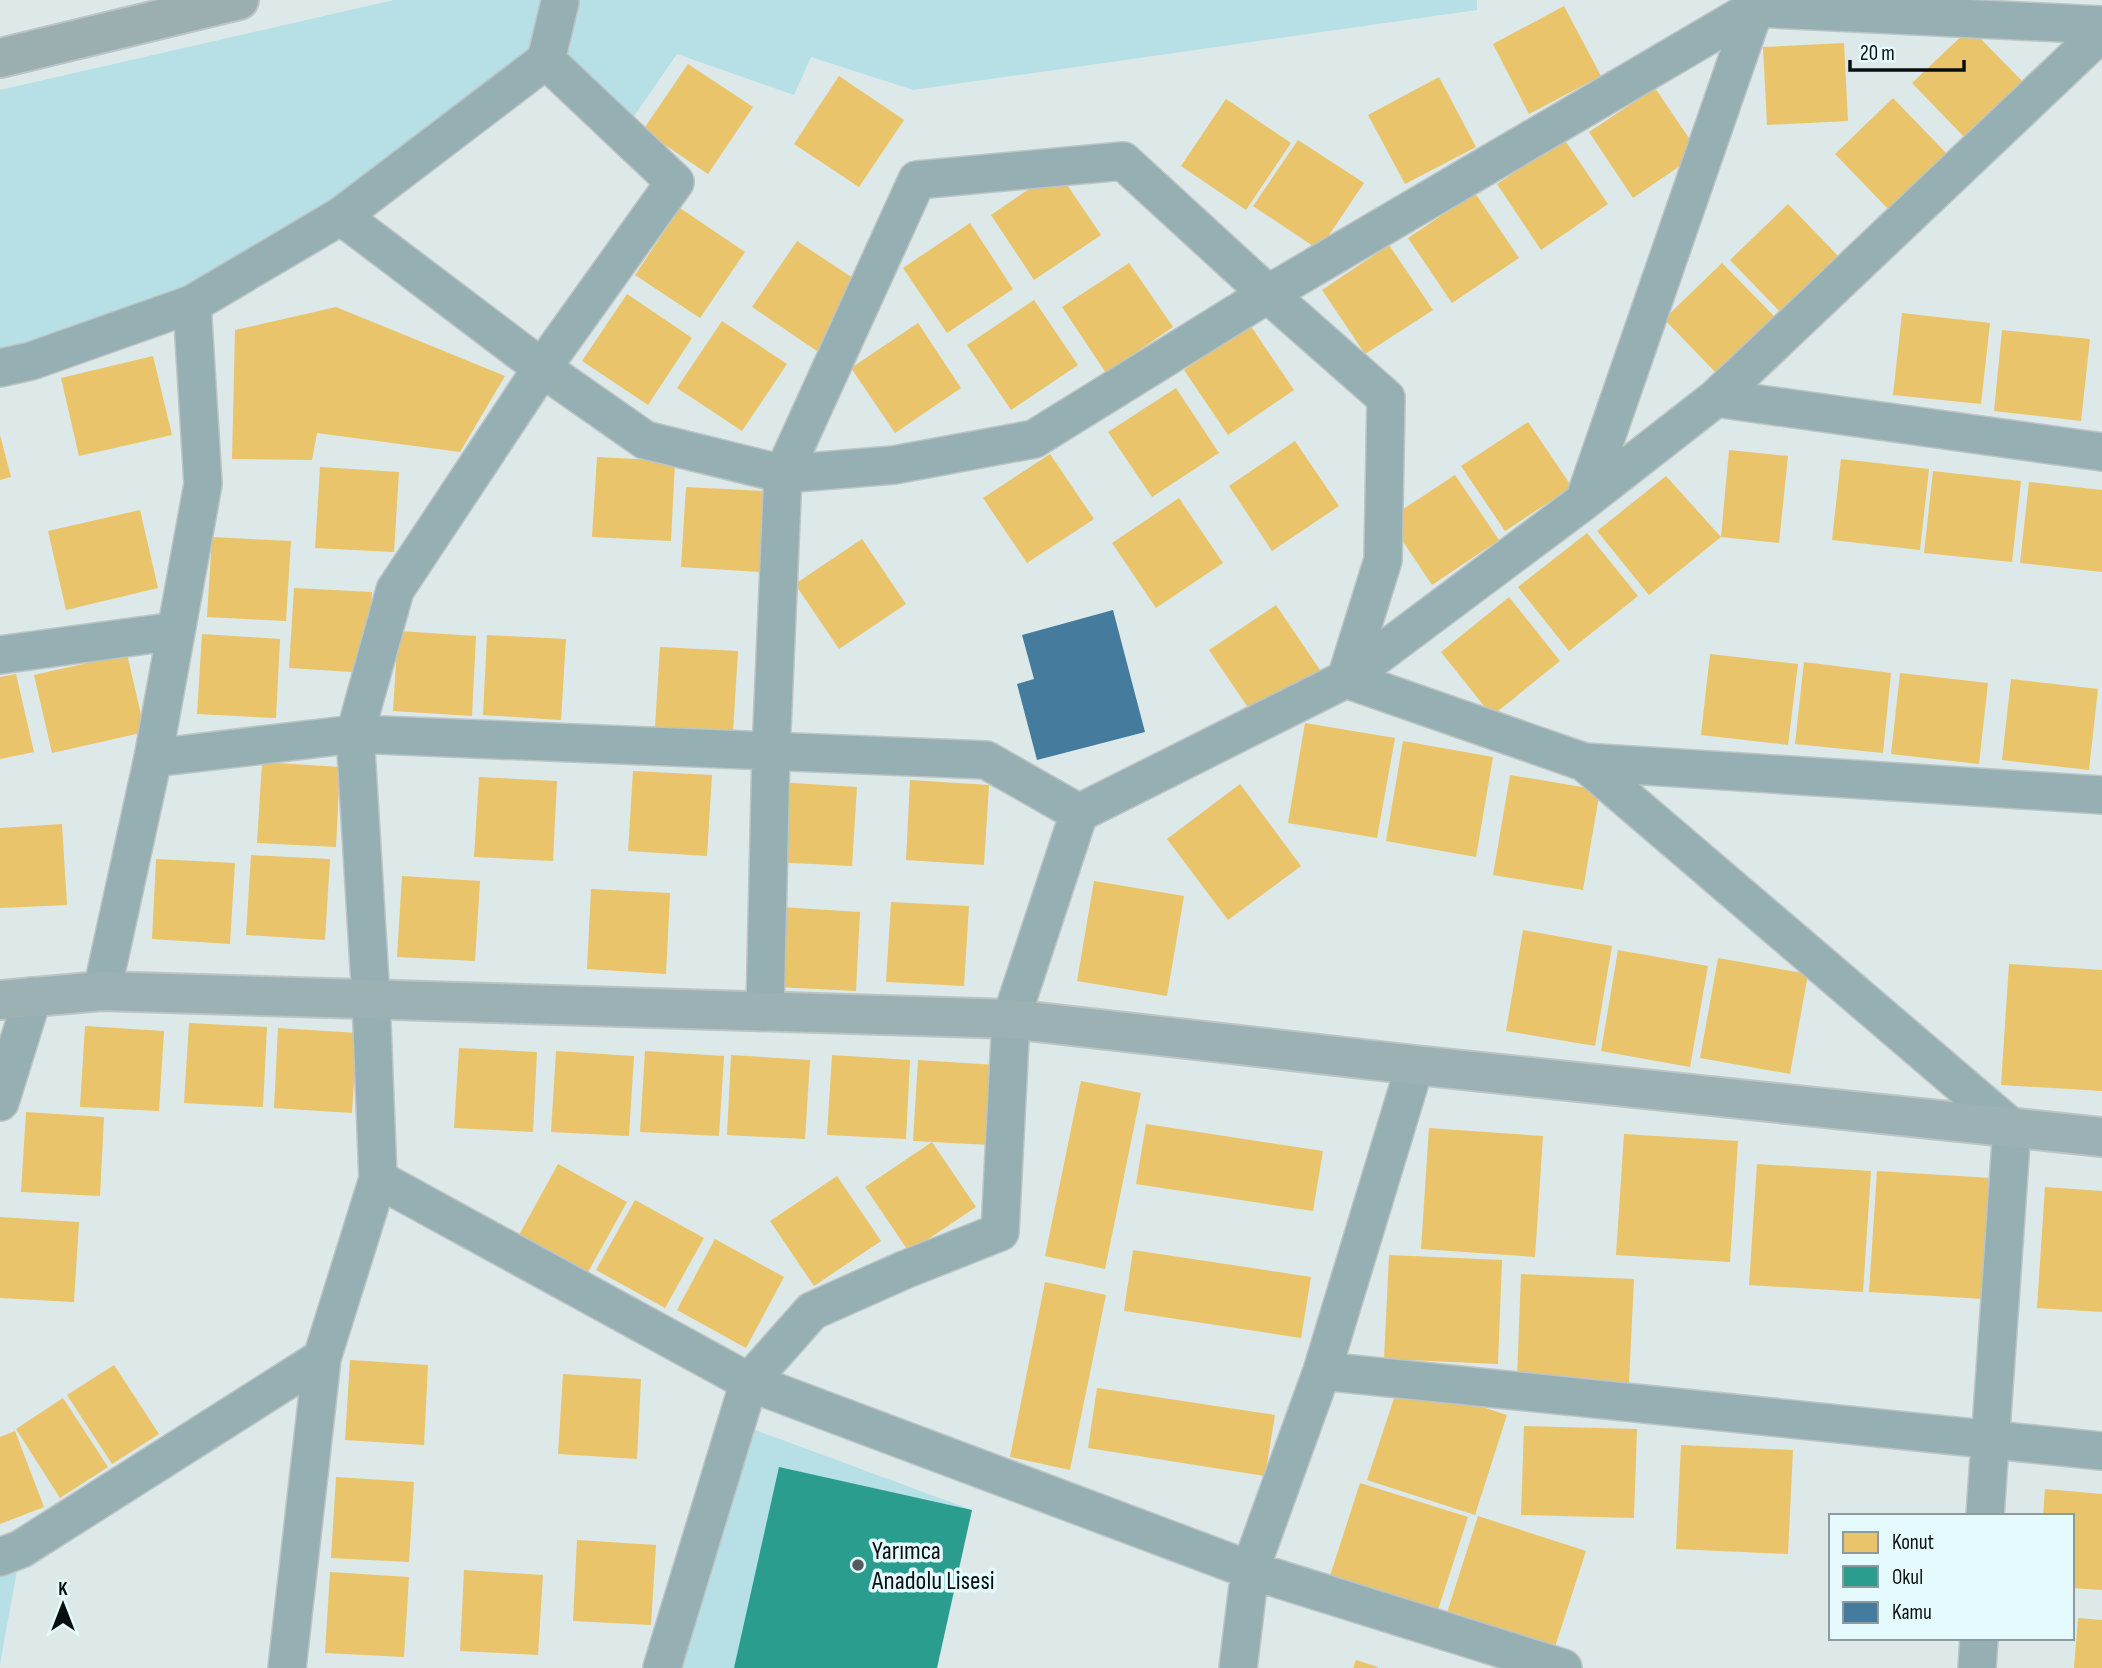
<svg xmlns="http://www.w3.org/2000/svg" width="2102" height="1668" viewBox="0 0 2102 1668" font-family="'Sofia Sans Condensed',sans-serif">
  <rect width="100%" height="100%" fill="#dde8e9"/>
  <!-- green -->
  <path fill="#b6e0e5" d="M 394,0 L 1477,0 L 1477,10 L 913,90 L 811,57 L 794,95 L 677,54 L 623,132 L 546,60 L 192,304 L 0,368 L 0,90 Z
    M 750,1428 L 972,1510 L 734,1668 L 679,1668 Z
    M 21,1549 L 0,1664 L 0,1557 Z"/>
  <!-- homes -->
  <path fill="#e9c46a" d="M 1564,6 L 1601,76 L 1529,114 L 1493,44 Z
    M 1970,28 L 2025,84 L 1967,140 L 1912,83 Z
    M 1844,43 L 1848,121 L 1767,125 L 1763,47 Z
    M 688,64 L 753,107 L 708,174 L 643,130 Z
    M 839,76 L 904,120 L 859,187 L 794,144 Z
    M 1439,77 L 1476,147 L 1405,184 L 1368,115 Z
    M 1655,88 L 1699,153 L 1633,198 L 1589,132 Z
    M 1893,98 L 1948,155 L 1890,211 L 1835,154 Z
    M 1226,99 L 1291,143 L 1246,210 L 1181,166 Z
    M 1564,139 L 1608,204 L 1541,250 L 1497,184 Z
    M 1298,140 L 1364,183 L 1319,250 L 1253,206 Z
    M 1057,170 L 1101,235 L 1034,280 L 991,215 Z
    M 1475,193 L 1519,258 L 1452,303 L 1408,238 Z
    M 1788,204 L 1843,261 L 1785,317 L 1730,260 Z
    M 680,208 L 745,252 L 700,318 L 635,275 Z
    M 970,223 L 1013,289 L 947,333 L 903,268 Z
    M 797,241 L 862,284 L 817,351 L 752,307 Z
    M 1389,245 L 1433,310 L 1365,354 L 1322,290 Z
    M 1129,263 L 1173,327 L 1106,373 L 1062,307 Z
    M 1722,263 L 1777,319 L 1718,375 L 1664,319 Z
    M 627,294 L 692,338 L 648,405 L 582,361 Z
    M 1034,300 L 1078,365 L 1011,410 L 967,345 Z
    M 336,307 L 505,376 L 460,452 L 317,433 L 312,460 L 232,459 L 235,330 Z
    M 1902,313 L 1990,323 L 1981,404 L 1893,395 Z
    M 722,321 L 787,364 L 742,431 L 677,388 Z
    M 918,323 L 961,388 L 895,433 L 851,368 Z
    M 1250,325 L 1294,390 L 1228,435 L 1184,370 Z
    M 2002,330 L 2090,339 L 2081,421 L 1994,411 Z
    M 153,356 L 172,435 L 79,456 L 61,378 Z
    M 1176,388 L 1219,453 L 1152,497 L 1108,432 Z
    M 1528,422 L 1572,487 L 1505,531 L 1461,466 Z
    M 0,435 L 11,477 L 0,480 Z
    M 1295,441 L 1339,506 L 1272,551 L 1229,486 Z
    M 1729,450 L 1788,456 L 1779,543 L 1721,537 Z
    M 1050,454 L 1094,519 L 1027,563 L 983,498 Z
    M 597,457 L 675,461 L 671,541 L 592,537 Z
    M 1841,459 L 1929,469 L 1920,550 L 1832,540 Z
    M 320,467 L 399,472 L 394,552 L 315,548 Z
    M 1933,471 L 2021,481 L 2012,562 L 1924,553 Z
    M 1455,475 L 1499,540 L 1432,585 L 1388,519 Z
    M 1666,476 L 1721,537 L 1649,595 L 1597,531 Z
    M 2029,482 L 2102,490 L 2102,572 L 2020,563 Z
    M 686,487 L 764,491 L 760,572 L 681,567 Z
    M 1179,498 L 1223,563 L 1156,608 L 1112,543 Z
    M 140,510 L 158,588 L 66,610 L 48,531 Z
    M 1587,533 L 1638,596 L 1569,651 L 1518,587 Z
    M 212,537 L 291,541 L 286,621 L 207,617 Z
    M 862,539 L 906,604 L 839,649 L 795,584 Z
    M 294,588 L 372,592 L 368,673 L 289,668 Z
    M 1509,597 L 1560,661 L 1492,716 L 1441,652 Z
    M 1276,605 L 1320,670 L 1253,715 L 1209,650 Z
    M 398,631 L 476,636 L 472,716 L 393,711 Z
    M 202,634 L 280,639 L 276,718 L 197,714 Z
    M 487,635 L 566,639 L 561,720 L 483,715 Z
    M 660,647 L 738,651 L 733,732 L 655,727 Z
    M 127,654 L 145,732 L 52,753 L 34,675 Z
    M 1710,654 L 1798,664 L 1788,745 L 1701,735 Z
    M 1804,662 L 1891,673 L 1883,753 L 1795,744 Z
    M 1900,673 L 1988,683 L 1979,764 L 1891,754 Z
    M 16,674 L 34,752 L 0,759 L 0,677 Z
    M 2011,679 L 2098,689 L 2089,770 L 2002,760 Z
    M 1305,723 L 1395,738 L 1377,838 L 1288,823 Z
    M 1403,741 L 1493,757 L 1476,857 L 1386,841 Z
    M 262,762 L 340,767 L 336,847 L 257,843 Z
    M 633,771 L 712,775 L 707,856 L 628,851 Z
    M 1510,775 L 1600,790 L 1583,890 L 1493,875 Z
    M 479,777 L 557,781 L 553,861 L 474,857 Z
    M 910,780 L 989,785 L 984,865 L 906,860 Z
    M 778,782 L 857,787 L 852,866 L 773,862 Z
    M 1240,784 L 1301,866 L 1228,920 L 1167,839 Z
    M 62,824 L 67,905 L 0,908 L 0,828 Z
    M 251,855 L 330,859 L 325,940 L 246,935 Z
    M 156,859 L 235,863 L 230,944 L 152,939 Z
    M 402,876 L 480,881 L 475,961 L 397,957 Z
    M 1094,881 L 1184,896 L 1167,996 L 1077,981 Z
    M 591,889 L 670,893 L 666,974 L 587,969 Z
    M 891,902 L 969,906 L 964,986 L 886,982 Z
    M 781,907 L 860,912 L 856,991 L 777,987 Z
    M 1523,930 L 1612,946 L 1595,1046 L 1506,1031 Z
    M 1618,950 L 1708,966 L 1690,1067 L 1601,1051 Z
    M 1718,958 L 1808,974 L 1790,1074 L 1700,1058 Z
    M 2009,964 L 2102,970 L 2102,1091 L 2001,1085 Z
    M 189,1023 L 267,1027 L 263,1107 L 184,1103 Z
    M 85,1026 L 164,1031 L 159,1111 L 80,1107 Z
    M 278,1028 L 357,1033 L 352,1113 L 274,1108 Z
    M 459,1048 L 537,1052 L 533,1132 L 454,1128 Z
    M 556,1051 L 634,1056 L 629,1136 L 551,1132 Z
    M 645,1051 L 724,1056 L 719,1136 L 640,1132 Z
    M 731,1055 L 810,1060 L 805,1139 L 727,1135 Z
    M 832,1055 L 910,1060 L 906,1139 L 827,1135 Z
    M 918,1060 L 996,1065 L 991,1145 L 913,1141 Z
    M 1081,1081 L 1141,1093 L 1105,1269 L 1045,1256 Z
    M 26,1112 L 104,1117 L 100,1196 L 21,1192 Z
    M 1146,1124 L 1323,1151 L 1313,1211 L 1136,1184 Z
    M 1429,1128 L 1543,1136 L 1535,1257 L 1421,1249 Z
    M 1624,1134 L 1738,1141 L 1730,1262 L 1616,1255 Z
    M 932,1142 L 976,1207 L 909,1252 L 865,1187 Z
    M 558,1164 L 627,1202 L 588,1272 L 519,1235 Z
    M 1757,1164 L 1871,1171 L 1863,1292 L 1749,1285 Z
    M 1877,1171 L 1991,1178 L 1983,1299 L 1869,1292 Z
    M 837,1176 L 881,1241 L 814,1286 L 770,1221 Z
    M 2045,1187 L 2102,1191 L 2102,1312 L 2037,1308 Z
    M 635,1200 L 704,1238 L 665,1308 L 596,1270 Z
    M 0,1217 L 79,1222 L 74,1302 L 0,1298 Z
    M 715,1239 L 784,1277 L 746,1348 L 677,1310 Z
    M 1133,1250 L 1311,1277 L 1301,1338 L 1124,1311 Z
    M 1389,1255 L 1502,1260 L 1498,1364 L 1384,1359 Z
    M 1521,1274 L 1634,1279 L 1629,1383 L 1517,1378 Z
    M 1045,1282 L 1106,1295 L 1070,1470 L 1010,1457 Z
    M 350,1360 L 428,1365 L 424,1445 L 345,1440 Z
    M 114,1365 L 159,1434 L 112,1464 L 67,1395 Z
    M 563,1374 L 641,1379 L 637,1459 L 558,1454 Z
    M 1400,1380 L 1507,1415 L 1475,1515 L 1367,1480 Z
    M 1097,1388 L 1275,1415 L 1265,1476 L 1088,1448 Z
    M 63,1398 L 108,1467 L 60,1498 L 16,1429 Z
    M 1524,1426 L 1637,1429 L 1634,1518 L 1521,1515 Z
    M 15,1431 L 44,1507 L 0,1524 L 0,1437 Z
    M 1681,1445 L 1793,1450 L 1788,1554 L 1676,1549 Z
    M 336,1477 L 414,1482 L 409,1562 L 331,1558 Z
    M 1360,1483 L 1468,1517 L 1436,1616 L 1328,1582 Z
    M 2045,1489 L 2102,1494 L 2102,1590 L 2072,1588 L 2072,1516 L 2043,1516 Z
    M 1478,1516 L 1586,1551 L 1554,1650 L 1446,1616 Z
    M 577,1540 L 656,1545 L 651,1625 L 573,1621 Z
    M 464,1570 L 543,1575 L 538,1655 L 460,1651 Z
    M 330,1572 L 409,1577 L 404,1657 L 325,1653 Z
    M 2078,1618 L 2102,1620 L 2102,1668 L 2074,1668 Z
    M 1356,1660 L 1378,1667 L 1378,1668 L 1353,1668 Z"/>
  <!-- schools -->
  <path fill="#2a9d8f" d="M 779,1467 L 972,1510 L 937,1668 L 734,1668 Z"/>
  <!-- public -->
  <path fill="#457b9d" d="M 1113,610 L 1145,732 L 1037,760 L 1017,684 L 1034,679 L 1022,635 Z"/>
  <g fill="none" stroke-linecap="round" stroke-linejoin="round">
    <!-- minor casing -->
    <g stroke="#bcc4c5" stroke-width="40">
      <path id="minor" d="M 341,216 L 542,368 L 645,440 L 783,474 L 894,465 L 1034,439 L 1268,294 L 1755,8 L 2102,25
        M 0,368 L 31,361 L 192,304 L 341,216 L 546,60 L 560,2
        M 1716,398 L 2102,452
        M 1584,501 L 1755,8
        M 0,655 L 176,631
        M 153,758 L 355,734 L 986,760 L 1079,813
        M 1584,762 L 2012,1128 L 1985,1516
        M 102,991 L 153,758 L 203,484 L 192,304
        M 765,1012 L 771,752 L 783,474 L 917,180 L 1123,161 L 1268,294 L 1386,398 L 1383,560 L 1346,679 L 1584,762 L 2102,795
        M 0,1102 L 33,996
        M 378,1179 L 749,1382 L 1250,1570 L 1563,1668
        M 1322,1371 L 2102,1451
        M 0,1557 L 21,1549 L 322,1358
        M 287,1668 L 322,1358 L 378,1179 L 371,999 L 355,734 L 395,590 L 542,368 L 675,182 L 546,60
        M 662,1668 L 749,1382 L 812,1311 L 904,1270 L 1000,1232 L 1011,1019 L 1079,813 L 1346,679 L 1584,501 L 1716,398 L 2102,32
        M 1238,1668 L 1250,1570 L 1322,1371 L 1415,1065
        M 1977,1668 L 1979,1638"/>
    </g>
    <!-- major casing -->
    <g stroke="#bcc4c5" stroke-width="42">
      <path id="major" d="M 0,1000 L 102,991 L 1011,1019 L 1415,1065 L 2102,1137"/>
    </g>
    <!-- highway casing -->
    <g stroke="#bcc4c5" stroke-width="42">
      <path id="highway" d="M 0,58 L 239,0"/>
    </g>
    <!-- minor -->
    <use href="#minor" stroke="#96afb2" stroke-width="37"/>
    <!-- major -->
    <use href="#major" stroke="#9bb1b3" stroke-width="38"/>
    <!-- highway -->
    <use href="#highway" stroke="#9bafb1" stroke-width="38"/>
  </g>
  <!-- markers -->
  <circle fill="#535b5c" stroke="#e4fafd" stroke-width="2.5" cx="858" cy="1565" r="7"/>
  <g text-anchor="middle" stroke-width="7" stroke-linejoin="round" paint-order="stroke">
    <!-- poi labels -->
    <g font-size="26" fill="#080f10" stroke="#e4fafd" text-anchor="start">
      <text x="872" y="1559">Yarımca<tspan x="872" dy="30">Anadolu Lisesi</tspan></text>
    </g>
  </g>
  <!-- legend -->
  <rect x="1829" y="1514" width="245" height="126" fill="#e4fafd" stroke="#8c9c9e" stroke-width="2"/>
  <rect x="1843" y="1532" width="35" height="21" fill="#e9c46a" stroke="#8c9c9e" stroke-width="2"/>
  <text x="1892" y="1549" font-size="21" fill="#080f10">Konut</text>
  <rect x="1843" y="1566" width="35" height="21" fill="#2a9d8f" stroke="#8c9c9e" stroke-width="2"/>
  <text x="1892" y="1584" font-size="21" fill="#080f10">Okul</text>
  <rect x="1843" y="1602" width="35" height="21" fill="#457b9d" stroke="#8c9c9e" stroke-width="2"/>
  <text x="1892" y="1619" font-size="21" fill="#080f10">Kamu</text>
  <!-- north arrow -->
  <g transform="translate(63 1605)" stroke="#e4fafd" stroke-width="5" paint-order="stroke">
  <path d="M0-5L12 26L0 18L-12 26Z" fill="#080f10"/>
  <text y="-10" font-size="19" font-weight="bold" text-anchor="middle" fill="#080f10">K</text>
  </g>
  <!-- scale -->
  <path d="M1850 60v10h114v-10" fill="none" stroke="#080f10" stroke-width="3.5"/>
  <text x="1860" y="60" font-size="21" fill="#080f10" stroke="#e4fafd" stroke-width="5" paint-order="stroke">20 m</text>
</svg>
